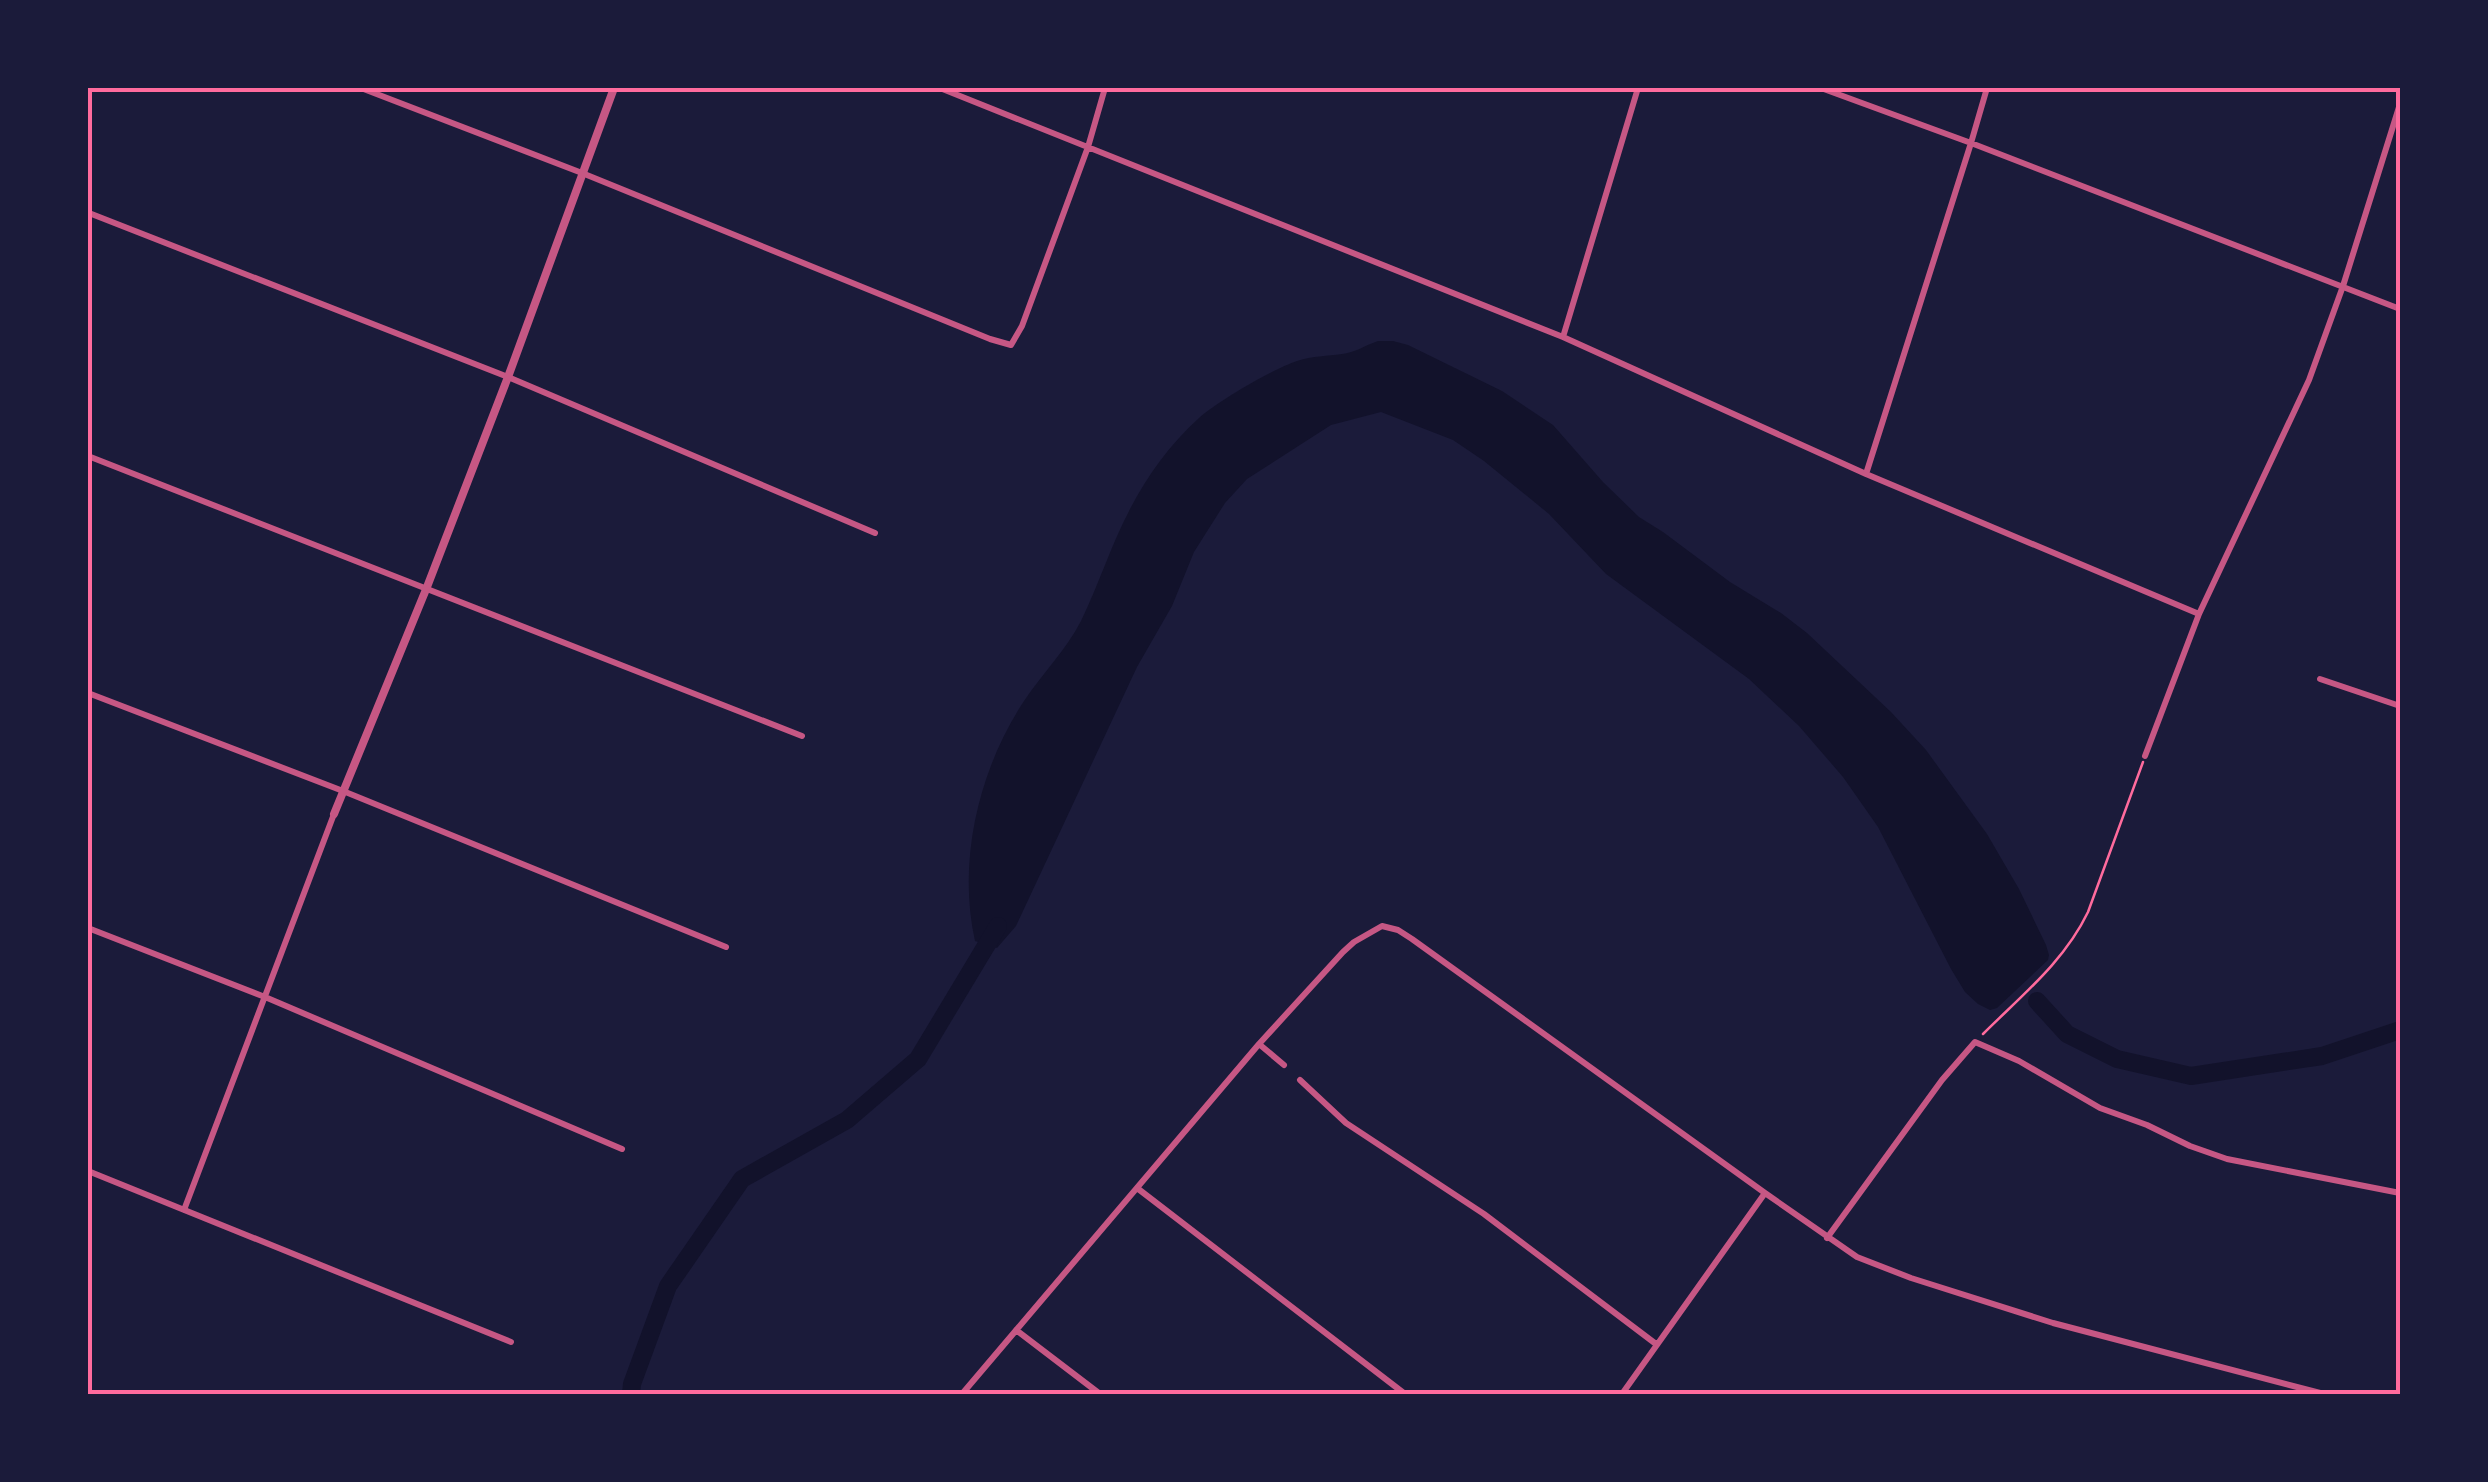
<svg xmlns="http://www.w3.org/2000/svg" width="2488" height="1482" viewBox="0 0 2488 1482" font-family="Raleway,sans-serif">
  <rect width="100%" height="100%" fill="#1b1b3a"/>
  <!-- water -->
  <path fill="#12122b" d="M 1378,341 L 1393,341 L 1408,345 L 1502,391 L 1553,425 L 1603,482 L 1639,517 L 1663,532 L 1730,582 L 1781,613 L 1807,633 L 1891,712 L 1926,750 L 1987,834 L 2019,889 L 2046,945 L 2049,955 L 2048,960 L 1997,1008 L 1990,1010 L 1978,1004 L 1965,992 L 1951,969 L 1878,827 L 1843,777 L 1799,726 L 1749,679 L 1606,574 L 1549,514 L 1484,461 L 1453,440 L 1381,412 L 1331,425 L 1247,479 L 1225,503 L 1194,552 L 1172,606 L 1137,667 L 1016,926 L 997,948 L 975,941 C 957,861 979,769 1024,701 C 1042,674 1066,650 1081,621 C 1099,584 1111,545 1130,509 C 1147,476 1171,443 1199,418 C 1218,401 1273,369 1297,361 C 1313,356 1327,356 1342,354 C 1354,353 1366,345 1378,341 Z"/>
  <g fill="none" stroke-linecap="round" stroke-linejoin="round">
    <!-- river -->
    <path stroke="#12122b" stroke-width="18" d="M 2037,1001 L 2067,1034 L 2117,1059 L 2191,1076 L 2322,1056 L 2400,1030
      M 631,1394 L 632,1384 L 668,1286 L 742,1179 L 847,1120 L 918,1059 L 998,926"/>
    <!-- path -->
    <path stroke="#ff6b9d" stroke-width="2.5" d="M 1983,1034 C 2021,996 2064,962 2088,912 L 2143,762"/>
    <!-- minor -->
    <path stroke="#c65784" stroke-width="6" d="M 361,88 L 582,173 L 990,339 L 1011,345 L 1022,326 L 1088,147 L 1105,88
      M 940,88 L 1563,337 L 1866,474 L 2199,614
      M 1821,88 L 1971,143 L 2400,309
      M 89,213 L 508,377 L 875,533
      M 1563,337 L 1638,88
      M 88,456 L 802,736
      M 1866,474 L 1971,143 L 1987,88
      M 2320,679 L 2400,706
      M 88,693 L 343,791 L 726,947
      M 2145,756 L 2199,614 L 2309,380 L 2343,286 L 2400,104
      M 88,928 L 265,997 L 622,1149
      M 1259,1044 L 1284,1065
      M 1300,1080 L 1346,1123 L 1484,1214 L 1656,1344
      M 88,1171 L 511,1342
      M 1137,1188 L 1405,1394
      M 184,1210 L 334,814
      M 1827,1238 L 1942,1080 L 1975,1042 L 2019,1061 L 2100,1108 L 2147,1125 L 2190,1146 L 2227,1159 L 2400,1193
      M 1016,1330 L 1100,1394
      M 962,1394 L 1259,1044 L 1343,952 L 1354,942 L 1382,926 L 1398,930 L 1412,939 L 1765,1193 L 1857,1257 L 1911,1278 L 2053,1323 L 2324,1394
      M 1622,1394 L 1765,1193"/>
    <!-- tertiary -->
    <path stroke="#c65784" stroke-width="8" d="M 334,814 L 427,587 L 508,377 L 614,88"/>
  </g>
  <!-- border -->
  <rect width="2488" height="1482" fill="none" stroke="#1b1b3a" stroke-width="180"/>
  <rect x="90" y="90" width="2308" height="1302" fill="none" stroke="#ff6b9d" stroke-width="4"/>
</svg>
